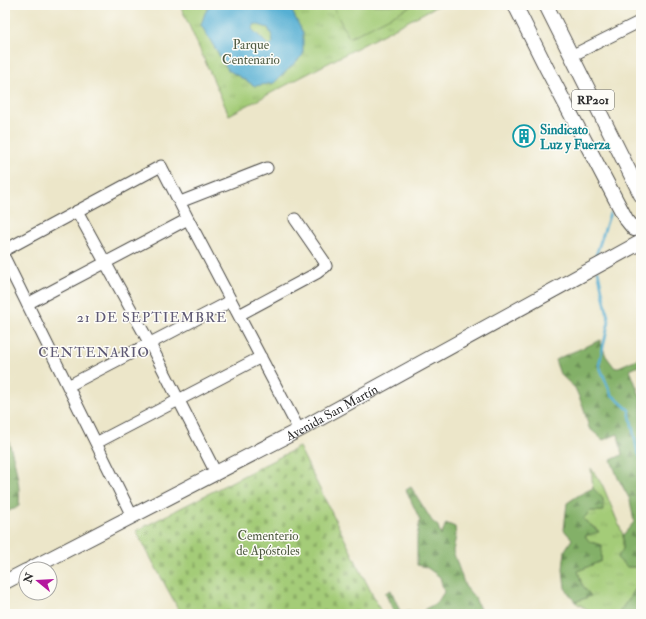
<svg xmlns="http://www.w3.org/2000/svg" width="646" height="619" viewBox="0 0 646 619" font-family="'IM FELL Double Pica',serif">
  <defs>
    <pattern id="grass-tufts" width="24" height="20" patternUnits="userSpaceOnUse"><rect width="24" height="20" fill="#a4cc78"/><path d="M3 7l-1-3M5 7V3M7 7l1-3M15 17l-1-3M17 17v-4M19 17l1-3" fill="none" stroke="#8daf68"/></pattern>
    <pattern id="forest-firs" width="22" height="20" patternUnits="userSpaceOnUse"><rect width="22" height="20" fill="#83b068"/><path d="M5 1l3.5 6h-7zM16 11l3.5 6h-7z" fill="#6b8f56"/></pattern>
    <pattern id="cemetery-stones" width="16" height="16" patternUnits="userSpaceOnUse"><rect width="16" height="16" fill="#a4cc78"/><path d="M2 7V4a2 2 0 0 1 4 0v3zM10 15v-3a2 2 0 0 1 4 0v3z" fill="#8daf68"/></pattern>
  </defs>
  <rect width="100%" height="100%" fill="#fdfcf7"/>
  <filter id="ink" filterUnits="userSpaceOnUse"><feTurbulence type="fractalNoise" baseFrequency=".025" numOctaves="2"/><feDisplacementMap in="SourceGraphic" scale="8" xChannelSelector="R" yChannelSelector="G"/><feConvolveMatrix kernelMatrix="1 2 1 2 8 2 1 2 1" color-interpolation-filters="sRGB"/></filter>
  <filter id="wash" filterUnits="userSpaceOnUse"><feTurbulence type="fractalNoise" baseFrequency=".012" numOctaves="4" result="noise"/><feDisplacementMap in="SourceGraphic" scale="16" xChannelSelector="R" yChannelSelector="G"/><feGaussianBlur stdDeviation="0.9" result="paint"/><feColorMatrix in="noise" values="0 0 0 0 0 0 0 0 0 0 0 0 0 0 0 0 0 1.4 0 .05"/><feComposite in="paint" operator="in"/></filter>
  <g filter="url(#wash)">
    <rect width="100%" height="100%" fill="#ece6c9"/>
    <!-- grass -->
    <path fill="url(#grass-tufts)" stroke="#687c52" d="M 180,5 L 439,5 L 229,115 Z
      M 591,468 L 603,486 L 623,535 L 623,549 L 627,567 L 641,567 L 641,588 L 637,587 L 618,614 L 593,614 L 575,602 L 591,596 L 582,585 L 578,571 L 601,561 L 602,545 L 590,542 L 584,536 L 599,531 L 583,519 L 591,511 L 602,511 L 603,499 L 593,488 Z"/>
    <!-- forest -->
    <path fill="url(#forest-firs)" stroke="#576e4a" d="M 600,340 L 606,356 L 615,368 L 621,366 L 641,357 L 641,365 L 630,370 L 641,398 L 641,567 L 627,567 L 617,558 L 623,549 L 623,535 L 634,522 L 630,500 L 618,478 L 611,460 L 622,455 L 618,434 L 603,440 L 589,428 L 583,406 L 575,388 L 560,374 L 555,360 C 570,352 585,348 600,340 Z
      M 5,430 C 13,454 21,480 19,506 L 5,513 Z
      M 411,487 L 432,521 L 438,526 L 441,536 L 446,523 L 455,527 L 456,536 L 453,551 L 465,586 L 475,598 L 482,614 L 421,614 L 425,609 L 437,603 L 444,592 L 440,577 L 426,567 L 417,565 L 417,536 L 420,520 L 406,490 Z
      M 593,488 L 603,499 L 603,511 L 591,511 L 583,519 L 599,532 L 585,536 L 590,542 L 602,545 L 601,561 L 578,571 L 582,585 L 591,596 L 575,602 L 565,588 L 563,569 L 565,550 L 572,539 L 564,530 L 567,503 L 579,495 Z
      M 637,587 L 641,588 L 641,614 L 618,614 Z
      M 391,590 L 400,611 L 412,612 L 414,614 L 395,614 L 385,593 Z"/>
    <!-- cemetery -->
    <path fill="url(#cemetery-stones)" stroke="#687c52" d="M 299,447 L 382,614 L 181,614 L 136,531 Z"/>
    <!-- pitch -->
    <path fill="#a4cc78" stroke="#687c52" d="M 332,5 L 413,5 L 349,38 Z"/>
    <!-- water -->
    <path fill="#55afd3" stroke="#406d7f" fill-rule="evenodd" d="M 210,5 L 283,5 L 292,11 L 303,33 L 303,55 L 274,83 L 255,86 L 228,70 L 201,25 L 205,13 ZM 255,24 L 268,28 L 272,36 L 273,43 L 269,46 L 252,29 Z"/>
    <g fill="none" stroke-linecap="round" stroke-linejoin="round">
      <!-- stream -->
      <path stroke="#55afd3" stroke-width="2.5" d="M 597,260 L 596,255 L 610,213
        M 598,271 L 609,321 L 599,365 L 611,394 L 629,410 L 637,450 L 641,459"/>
    </g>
  </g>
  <g filter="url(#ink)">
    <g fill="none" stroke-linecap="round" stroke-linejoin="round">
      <!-- minor casing -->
      <g stroke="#484743" stroke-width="13">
        <path id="minor" d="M 571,56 L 641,21
          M 180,202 L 267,168
          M 77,211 L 150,344 L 216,473
          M 5,250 L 161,166 L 188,219 L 299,430
          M 5,259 L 132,516
          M 27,304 L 188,219
          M 239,315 L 317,273 L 326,266 L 324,261 L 295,219
          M 68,386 L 231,301
          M 96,443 L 261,357"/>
      </g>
      <!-- major casing -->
      <g stroke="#484743" stroke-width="16">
        <g id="major">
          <path d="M 515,5 L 547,69 L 626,219 L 634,229"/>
          <path d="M 546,5 L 641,195"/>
          <path id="s1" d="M 30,569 L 299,430 L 641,242"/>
          <path d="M 5,582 L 26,571"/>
        </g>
      </g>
      <!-- minor -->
      <use href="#minor" stroke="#fff" stroke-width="11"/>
      <!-- major -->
      <use href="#major" stroke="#fff" stroke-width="14"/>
    </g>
  </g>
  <!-- icons -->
  <defs>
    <g id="building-ring" transform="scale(1.15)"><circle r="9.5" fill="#fdfcf7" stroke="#0f9aa8" stroke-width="1.5"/><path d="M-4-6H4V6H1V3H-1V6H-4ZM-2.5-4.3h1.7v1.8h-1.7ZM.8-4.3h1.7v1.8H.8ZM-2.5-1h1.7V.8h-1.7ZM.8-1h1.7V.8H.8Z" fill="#0f9aa8"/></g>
  </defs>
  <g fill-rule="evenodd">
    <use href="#building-ring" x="524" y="136"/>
  </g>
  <g text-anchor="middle" stroke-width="3" stroke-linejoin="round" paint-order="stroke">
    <!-- shield labels -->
    <rect fill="#fdfcf7" stroke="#6a6a68" stroke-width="1" x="572" y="90" width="42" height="20" rx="3"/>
    <g font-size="12" font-weight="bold" fill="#2b2b2b">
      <text x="593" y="104">RP201</text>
    </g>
    <!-- park labels -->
    <g font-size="13" fill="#4f5b42" stroke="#fdfcf7">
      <text x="251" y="49">Parque<tspan x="251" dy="15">Centenario</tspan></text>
      <text x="268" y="540">Cementerio<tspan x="268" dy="15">de Apóstoles</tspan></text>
    </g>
    <!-- culture labels -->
    <g font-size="13" font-weight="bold" fill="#0d838f" stroke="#fdfcf7" text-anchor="start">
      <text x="540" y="134">Sindicato<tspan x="540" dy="15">Luz y Fuerza</tspan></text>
    </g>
    <!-- street labels -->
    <g font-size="13" fill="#2b2b2b" stroke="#fdfcf7">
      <text dy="5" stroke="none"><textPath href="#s1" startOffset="340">Avenida San Martín</textPath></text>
    </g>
    <!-- neighbourhood labels -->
    <g font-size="14" letter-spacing="1" fill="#5e5974" stroke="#fdfcf7">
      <text x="152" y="322">21 DE SEPTIEMBRE</text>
      <text x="94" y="357">CENTENARIO</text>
    </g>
  </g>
  <!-- margin -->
  <rect width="646" height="619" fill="none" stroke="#fdfcf7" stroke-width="20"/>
  <!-- north arrow -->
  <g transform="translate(38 581) rotate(288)"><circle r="19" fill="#fdfcf7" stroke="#a9a8a5"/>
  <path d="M0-3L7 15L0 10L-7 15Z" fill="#b5179e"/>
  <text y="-6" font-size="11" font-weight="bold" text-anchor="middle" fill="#2b2b2b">N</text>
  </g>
</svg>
